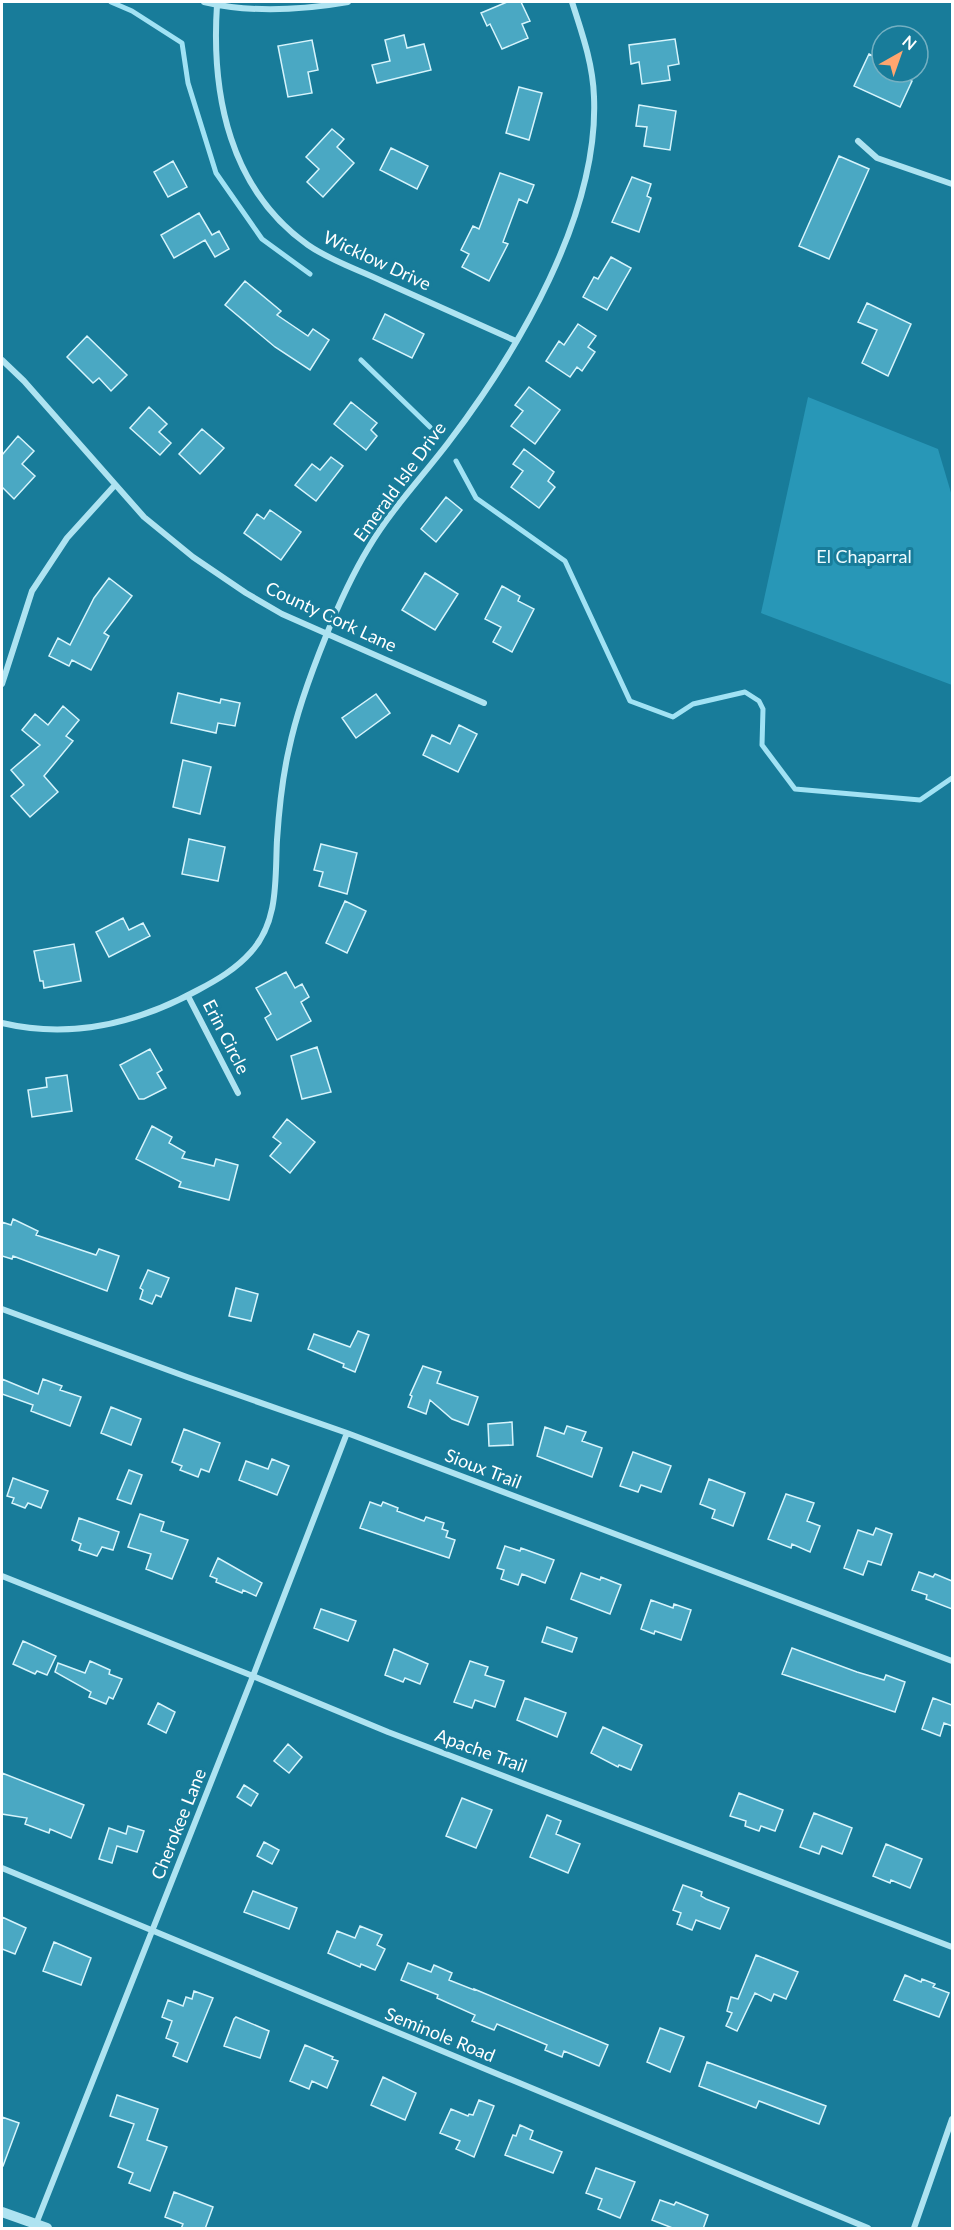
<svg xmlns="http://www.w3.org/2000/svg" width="954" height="2230" viewBox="0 0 954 2230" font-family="Lato,sans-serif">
  <rect width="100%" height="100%" fill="#187c9a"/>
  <!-- green -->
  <path fill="#2897b7" d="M 808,397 L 938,449 L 952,496 L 952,685 L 761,613 Z"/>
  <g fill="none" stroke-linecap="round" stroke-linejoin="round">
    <!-- stream -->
    <path stroke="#a1e2f4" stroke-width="5" d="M 111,2 L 132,11 L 182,43 L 188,83 L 216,173 L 262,239 L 310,274
      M 361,360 L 430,427
      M 456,461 L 476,498 L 565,561 L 630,701 L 673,717 L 693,704 L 745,692 L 759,701 L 763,709 L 762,745 L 795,789 L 920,800 L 952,778"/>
  </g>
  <!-- building -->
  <path fill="#4aa8c3" stroke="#d6f4fc" stroke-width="1.5" d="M 507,2 L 521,2 L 530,21 L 522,24 L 528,38 L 502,49 L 490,24 L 487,26 L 481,13 Z
    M 404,35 L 407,48 L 424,44 L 431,70 L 377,83 L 372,65 L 390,61 L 385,40 Z
    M 675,39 L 679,64 L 668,66 L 670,80 L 642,84 L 639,62 L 631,64 L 629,45 Z
    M 312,40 L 318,70 L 308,72 L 312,93 L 288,97 L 278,46 Z
    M 869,54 L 882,61 L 882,72 L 893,72 L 912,81 L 900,107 L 854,86 Z
    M 519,87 L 542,93 L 529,140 L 506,133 Z
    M 639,105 L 676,111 L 670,150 L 644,146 L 647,127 L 636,126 Z
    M 332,129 L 344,139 L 337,147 L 354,163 L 323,197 L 307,182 L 319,169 L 306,157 Z
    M 391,148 L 428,166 L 417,189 L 380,170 Z
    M 839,156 L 869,169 L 829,259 L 799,246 Z
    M 173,161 L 187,187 L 168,197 L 154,172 Z
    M 500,173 L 534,185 L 527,203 L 519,199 L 503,242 L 508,244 L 489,281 L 462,267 L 469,254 L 461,250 L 473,226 L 479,229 Z
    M 632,177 L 651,184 L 647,196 L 651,198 L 639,232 L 612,222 Z
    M 199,213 L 212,235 L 219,231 L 229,249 L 215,257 L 205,240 L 174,258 L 161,235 Z
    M 611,257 L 631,268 L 607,310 L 583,297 L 594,277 L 598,279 Z
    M 245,281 L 281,311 L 277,315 L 308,336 L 313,329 L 329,340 L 310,370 L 275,347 L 225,305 Z
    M 867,303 L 911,324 L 888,376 L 862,363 L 877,330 L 858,322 Z
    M 385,314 L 424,334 L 412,358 L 373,339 Z
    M 578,324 L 596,336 L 588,347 L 595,352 L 582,371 L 577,367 L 570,377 L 546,361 L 559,341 L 564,345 Z
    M 87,336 L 127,375 L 111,391 L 99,378 L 93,383 L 67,357 Z
    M 529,387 L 560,410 L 535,444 L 511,426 L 523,411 L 515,405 Z
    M 351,402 L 377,423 L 371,430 L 377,436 L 366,450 L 334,424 Z
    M 149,407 L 167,424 L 159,432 L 171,443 L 160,455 L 130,428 Z
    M 202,429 L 224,448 L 200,474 L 179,454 Z
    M 18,436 L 34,451 L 22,464 L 35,476 L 14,499 L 2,487 L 2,455 Z
    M 524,449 L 554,472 L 548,481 L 555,487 L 539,508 L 511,487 L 523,471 L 513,464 Z
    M 331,457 L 343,466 L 316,501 L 295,485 L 312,464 L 320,470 Z
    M 446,497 L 462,510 L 436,542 L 421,529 Z
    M 270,510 L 301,532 L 281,560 L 244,533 L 257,514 L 264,519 Z
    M 425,573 L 458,594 L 435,630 L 402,610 Z
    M 109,578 L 132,596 L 104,633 L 109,636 L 91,670 L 72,660 L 69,666 L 49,656 L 58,638 L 70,645 L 94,598 Z
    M 502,586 L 520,596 L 518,601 L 534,609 L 512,652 L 493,642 L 501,627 L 485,619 Z
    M 178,693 L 220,703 L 221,699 L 240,703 L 235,726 L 218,723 L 216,733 L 171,723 Z
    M 376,694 L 390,713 L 356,738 L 342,718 Z
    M 63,706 L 79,720 L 66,736 L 73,741 L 44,776 L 58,792 L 30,817 L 11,796 L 24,785 L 11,770 L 40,745 L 22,730 L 35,714 L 48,725 Z
    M 459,725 L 477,734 L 458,772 L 423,755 L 432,735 L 450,744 Z
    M 183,760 L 211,767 L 200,814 L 173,807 Z
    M 189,839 L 225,847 L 218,881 L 182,874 Z
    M 321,844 L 357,853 L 347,894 L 319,886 L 323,872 L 314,870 Z
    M 345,901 L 366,911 L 347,953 L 326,943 Z
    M 123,918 L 129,930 L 143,923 L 150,936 L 109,957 L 96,932 Z
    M 74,944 L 81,981 L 44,988 L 43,981 L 40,981 L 34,951 Z
    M 286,972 L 295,988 L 302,984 L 309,997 L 301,1002 L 311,1021 L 277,1040 L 265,1018 L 271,1014 L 256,988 Z
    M 317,1047 L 331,1092 L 302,1099 L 291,1056 Z
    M 150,1049 L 162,1070 L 157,1073 L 166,1088 L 144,1099 L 139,1099 L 120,1065 Z
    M 67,1075 L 72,1111 L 32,1117 L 28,1090 L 47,1087 L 46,1078 Z
    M 287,1119 L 315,1142 L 290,1173 L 270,1156 L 281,1143 L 273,1137 Z
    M 152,1126 L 172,1137 L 169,1143 L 185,1152 L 182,1158 L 214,1166 L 216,1159 L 238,1165 L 229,1200 L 179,1187 L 181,1182 L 136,1159 Z
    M 13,1219 L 38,1231 L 36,1235 L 96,1255 L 99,1249 L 119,1256 L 107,1291 L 13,1256 L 12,1259 L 2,1256 L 2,1222 L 11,1225 Z
    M 148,1270 L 169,1278 L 161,1297 L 156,1295 L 152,1304 L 140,1299 L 143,1290 L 140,1288 Z
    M 236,1288 L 258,1294 L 251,1321 L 229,1316 Z
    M 358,1331 L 369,1335 L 355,1372 L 343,1367 L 344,1364 L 308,1349 L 314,1334 L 350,1347 Z
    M 423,1366 L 441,1372 L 437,1383 L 478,1397 L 468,1425 L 452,1419 L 430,1400 L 426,1414 L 408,1407 L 412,1396 L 410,1395 Z
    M 2,1379 L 38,1394 L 43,1379 L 62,1386 L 60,1390 L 81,1397 L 70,1426 L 31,1411 L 33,1405 L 2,1394 Z
    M 111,1407 L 141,1419 L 131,1445 L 101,1433 Z
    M 512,1422 L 513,1445 L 489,1446 L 488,1424 Z
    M 567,1426 L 586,1432 L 582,1441 L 602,1448 L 592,1477 L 537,1456 L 545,1427 L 564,1434 Z
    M 184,1429 L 220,1443 L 209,1472 L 201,1469 L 198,1477 L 180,1470 L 182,1466 L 172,1462 Z
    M 633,1452 L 671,1466 L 661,1492 L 641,1485 L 638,1492 L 620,1486 Z
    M 272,1459 L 289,1466 L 277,1495 L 239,1480 L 246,1461 L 268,1469 Z
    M 129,1470 L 142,1475 L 131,1504 L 117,1499 Z
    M 13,1478 L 48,1491 L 41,1508 L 28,1503 L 25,1508 L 12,1503 L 14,1498 L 7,1496 Z
    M 709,1479 L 745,1493 L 733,1526 L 712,1518 L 715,1510 L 700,1504 Z
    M 786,1494 L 814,1503 L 807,1521 L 820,1526 L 810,1552 L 792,1544 L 791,1548 L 768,1539 Z
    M 370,1502 L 381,1506 L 383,1502 L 398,1508 L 397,1511 L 424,1521 L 426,1517 L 444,1523 L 442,1529 L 448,1531 L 446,1537 L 455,1540 L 449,1558 L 360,1528 Z
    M 140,1514 L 164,1522 L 161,1531 L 188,1540 L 172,1579 L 146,1569 L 151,1554 L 128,1547 Z
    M 79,1518 L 119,1532 L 113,1550 L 102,1547 L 97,1556 L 79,1550 L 81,1544 L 72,1540 Z
    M 876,1528 L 892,1534 L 881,1565 L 868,1561 L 863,1575 L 844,1568 L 858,1530 L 873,1535 Z
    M 505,1546 L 520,1551 L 521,1548 L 554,1560 L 545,1583 L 522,1574 L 518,1585 L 501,1579 L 504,1570 L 497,1568 Z
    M 218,1558 L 262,1583 L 256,1596 L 243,1590 L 242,1593 L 216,1582 L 217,1579 L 210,1576 Z
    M 919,1572 L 933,1577 L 935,1574 L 952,1581 L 952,1609 L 926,1599 L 927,1595 L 912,1590 Z
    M 581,1573 L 600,1580 L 601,1577 L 621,1585 L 610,1614 L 571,1599 Z
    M 651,1600 L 673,1608 L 674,1604 L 691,1610 L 681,1640 L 655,1631 L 654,1634 L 641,1629 Z
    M 321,1609 L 356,1621 L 348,1641 L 314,1628 Z
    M 547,1627 L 577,1638 L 572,1652 L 542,1642 Z
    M 23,1641 L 56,1656 L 47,1675 L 37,1671 L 35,1674 L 13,1664 Z
    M 792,1648 L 857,1672 L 884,1680 L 886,1675 L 905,1682 L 895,1712 L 782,1674 Z
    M 394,1649 L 428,1664 L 420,1684 L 405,1678 L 403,1682 L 385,1675 Z
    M 90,1661 L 110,1670 L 109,1674 L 122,1679 L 113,1699 L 109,1697 L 106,1704 L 89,1697 L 91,1692 L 55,1672 L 58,1663 L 85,1673 Z
    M 470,1661 L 488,1667 L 485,1675 L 504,1681 L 495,1707 L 475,1700 L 472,1708 L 454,1702 Z
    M 525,1698 L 566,1713 L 557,1737 L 517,1720 Z
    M 933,1698 L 952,1705 L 952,1726 L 944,1723 L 940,1736 L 922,1729 Z
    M 158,1703 L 175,1712 L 166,1733 L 148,1724 Z
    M 603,1727 L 642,1745 L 631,1770 L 619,1765 L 618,1767 L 591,1753 Z
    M 288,1744 L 302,1757 L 289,1773 L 274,1761 Z
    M 2,1773 L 84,1805 L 71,1838 L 50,1829 L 49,1833 L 25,1824 L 27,1818 L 2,1814 Z
    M 244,1785 L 258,1794 L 251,1806 L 237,1797 Z
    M 739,1793 L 783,1810 L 775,1831 L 761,1826 L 759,1831 L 745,1826 L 746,1821 L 730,1816 Z
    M 462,1798 L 492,1810 L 476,1848 L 446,1836 Z
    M 814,1813 L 852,1828 L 842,1854 L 822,1846 L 819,1854 L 800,1847 Z
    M 547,1815 L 561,1821 L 556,1834 L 580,1844 L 568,1873 L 530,1857 Z
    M 128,1826 L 144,1831 L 137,1852 L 117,1846 L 112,1863 L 99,1859 L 109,1828 L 126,1834 Z
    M 264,1842 L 279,1850 L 272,1864 L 257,1856 Z
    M 886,1844 L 922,1859 L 910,1888 L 891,1880 L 890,1883 L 873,1876 Z
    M 683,1885 L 702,1892 L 701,1896 L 706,1899 L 729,1908 L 720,1929 L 696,1920 L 692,1930 L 677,1924 L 681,1913 L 673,1910 Z
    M 253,1891 L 297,1908 L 289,1929 L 244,1912 Z
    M 2,1917 L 26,1928 L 15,1954 L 2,1949 Z
    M 360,1926 L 382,1935 L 377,1945 L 385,1949 L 375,1970 L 361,1964 L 360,1967 L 328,1953 L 337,1931 L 355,1938 Z
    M 54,1942 L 91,1958 L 81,1985 L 43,1971 Z
    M 756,1955 L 798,1972 L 786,1999 L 774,1994 L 771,2001 L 755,1993 L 737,2031 L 726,2026 L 732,2013 L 727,2011 L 731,1997 L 738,1999 Z
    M 408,1963 L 431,1972 L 434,1965 L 452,1973 L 449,1980 L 474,1990 L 474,1989 L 608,2045 L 599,2066 L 564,2051 L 562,2057 L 545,2050 L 547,2045 L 497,2024 L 494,2030 L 472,2021 L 475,2015 L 437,1998 L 438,1995 L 401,1980 Z
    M 905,1975 L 921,1982 L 922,1979 L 935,1984 L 933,1987 L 949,1993 L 939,2017 L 894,2000 Z
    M 194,1991 L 213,1998 L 187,2062 L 173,2056 L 178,2043 L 166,2038 L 172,2021 L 162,2017 L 168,2000 L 183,2006 L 186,1997 L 192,1999 Z
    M 236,2017 L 269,2031 L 260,2058 L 224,2046 L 234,2019 Z
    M 660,2028 L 684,2037 L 670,2072 L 647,2062 Z
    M 305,2045 L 333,2057 L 332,2059 L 338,2061 L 327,2088 L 312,2081 L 309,2089 L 290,2081 Z
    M 707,2062 L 826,2106 L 819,2124 L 759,2101 L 756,2108 L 699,2086 Z
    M 383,2077 L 416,2093 L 405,2120 L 371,2105 Z
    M 117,2095 L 158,2109 L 147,2140 L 167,2147 L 150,2191 L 129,2183 L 133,2173 L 118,2167 L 134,2124 L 110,2116 Z
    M 479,2100 L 494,2106 L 474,2157 L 456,2149 L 460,2141 L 440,2133 L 451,2109 L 468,2116 L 469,2114 L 473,2115 Z
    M 2,2117 L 19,2123 L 3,2166 L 2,2166 Z
    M 520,2125 L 533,2131 L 530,2139 L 562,2152 L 553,2173 L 505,2155 L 513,2135 L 516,2136 Z
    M 596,2168 L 635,2182 L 620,2218 L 598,2209 L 602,2199 L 586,2193 Z
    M 174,2192 L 213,2207 L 205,2229 L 181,2229 L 183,2224 L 165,2217 Z
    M 660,2200 L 674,2205 L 676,2202 L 708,2215 L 703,2229 L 675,2229 L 652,2220 Z"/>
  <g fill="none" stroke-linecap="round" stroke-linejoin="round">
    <!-- minor -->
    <path stroke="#aee3f1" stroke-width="6" d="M 204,2 C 250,13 302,10 348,2
      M 217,5 C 211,95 230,190 308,245 C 331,261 357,269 382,281 C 427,301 472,321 516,341
      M 858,141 L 877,158 L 952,184
      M 2,360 L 24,381 L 144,517 L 193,557 L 246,593 L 282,614 L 484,703
      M 2,684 L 32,591 L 67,538 L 115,485
      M 188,996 L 238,1093
      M 2,1023 C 70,1039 136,1024 198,990 C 217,980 236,969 251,952 C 279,921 275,879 277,840 C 279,810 282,779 289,749 C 297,710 311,673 326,636 C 338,606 352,575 369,547 C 391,510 422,477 448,443 C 518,351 599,215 594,97 C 593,64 582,33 572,2
      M 2,1309 L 187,1377 L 347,1433 L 952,1661
      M 2,1576 L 253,1676 L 388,1732 L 952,1947
      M 2,1868 L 868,2228
      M 36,2224 L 253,1676 L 347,1433
      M 914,2228 L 952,2119"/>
    <!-- tertiary -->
    <path stroke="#aee3f1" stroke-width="10" d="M 2,2212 L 47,2228"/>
  </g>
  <g text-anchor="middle" stroke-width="6" stroke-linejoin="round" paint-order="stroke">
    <!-- street labels -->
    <g font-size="18" fill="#fff" stroke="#187c9a">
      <text transform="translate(377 261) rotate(25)" y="6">Wicklow Drive</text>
      <text transform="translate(400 482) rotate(-54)" y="6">Emerald Isle Drive</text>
      <text transform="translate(331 617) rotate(25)" y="6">County Cork Lane</text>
      <text transform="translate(226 1037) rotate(63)" y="6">Erin Circle</text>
      <text transform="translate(483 1469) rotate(21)" y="6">Sioux Trail</text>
      <text transform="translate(481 1751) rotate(20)" y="6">Apache Trail</text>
      <text transform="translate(179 1824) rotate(-68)" y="6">Cherokee Lane</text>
      <text transform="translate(440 2035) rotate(22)" y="6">Seminole Road</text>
    </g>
    <!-- park labels -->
    <g font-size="18" fill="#effbfe" stroke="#187c9a">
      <text x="864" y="563">El Chaparral</text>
    </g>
  </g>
  <!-- border -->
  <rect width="954" height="2230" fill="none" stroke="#ffffff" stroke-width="6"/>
  <!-- north arrow -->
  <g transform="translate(900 54) rotate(40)"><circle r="28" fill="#187c9a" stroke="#74b0c2" stroke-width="1.5"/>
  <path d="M0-4.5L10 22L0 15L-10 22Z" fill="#ffa66f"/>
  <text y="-9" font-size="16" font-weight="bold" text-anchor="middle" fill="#ffffff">N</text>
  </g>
</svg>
